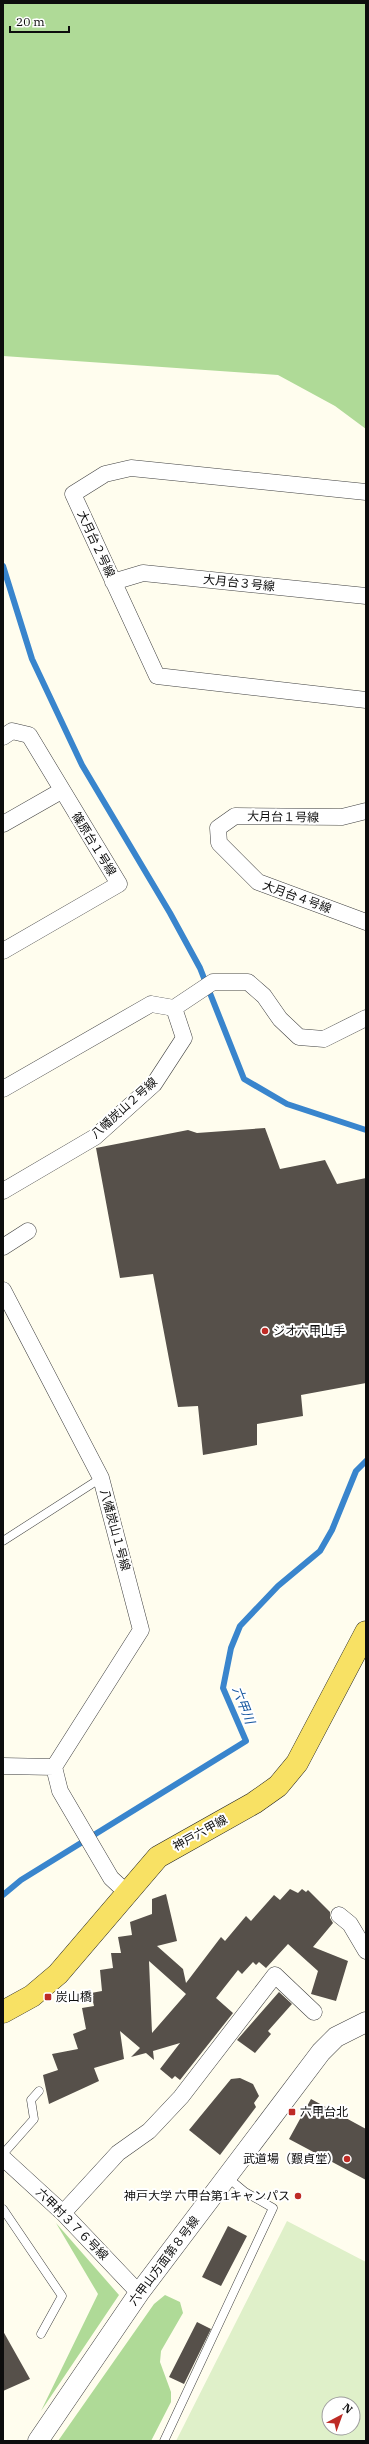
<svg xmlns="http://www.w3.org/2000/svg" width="369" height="2444" viewBox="0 0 369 2444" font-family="'IBM Plex Serif','Noto Sans JP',serif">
  <rect width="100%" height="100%" fill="#fffdee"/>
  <!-- forest -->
  <path fill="#afda97" d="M 3,3 L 366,3 L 366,429 L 335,406 L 278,375 L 3,356 Z
    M 56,2223 L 119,2295 L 41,2411 L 98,2294 Z
    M 165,2295 L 180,2302 L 183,2313 L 161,2351 L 160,2362 L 171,2392 L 171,2402 L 151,2441 L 58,2441 L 154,2304 Z"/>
  <!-- pitch -->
  <path fill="#dff0c9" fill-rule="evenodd" d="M 287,2221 L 366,2262 L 366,2441 L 176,2441 ZM 329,2404 L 353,2404 L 353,2428 L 329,2428 Z"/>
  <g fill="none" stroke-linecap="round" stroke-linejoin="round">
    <!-- stream -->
    <path stroke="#3985cd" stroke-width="6" d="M 3,566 L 32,659 L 82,765 L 170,913 L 200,968 L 244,1079 L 287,1104 L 366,1130
      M 3,1895 L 21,1880 L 246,1741 L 223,1688 L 231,1648 L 240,1626 L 278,1586 L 320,1551 L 332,1530 L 356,1471 L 366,1461"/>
  </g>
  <!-- building -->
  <path fill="#56504a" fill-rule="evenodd" d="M 265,1128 L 280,1169 L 325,1160 L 337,1184 L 366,1178 L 366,1383 L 301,1395 L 303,1416 L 257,1424 L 257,1445 L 203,1455 L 198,1406 L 178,1407 L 153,1274 L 120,1278 L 96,1148 L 188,1130 L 197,1133 Z
    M 290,1889 L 298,1893 L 302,1889 L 306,1892 L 308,1890 L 330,1912 L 330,1918 L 333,1923 L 313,1947 L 348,1961 L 336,2001 L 311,1994 L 318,1971 L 288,1944 L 266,1968 L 259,1962 L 256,1965 L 253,1962 L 242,1974 L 238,1970 L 216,1998 L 233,2013 L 180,2080 L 175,2076 L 172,2079 L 160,2069 L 180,2043 L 153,2051 L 154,2060 L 146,2053 L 131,2057 L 140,2048 L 120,2031 L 124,2059 L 94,2068 L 99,2081 L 49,2104 L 43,2075 L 58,2070 L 52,2054 L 78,2049 L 73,2034 L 86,2029 L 82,2008 L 94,2006 L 91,1993 L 102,1991 L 100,1970 L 113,1968 L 111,1953 L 121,1953 L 118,1937 L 132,1935 L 130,1922 L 152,1914 L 152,1899 L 166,1894 L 177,1941 L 157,1946 L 183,1969 L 186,1983 L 221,1937 L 225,1941 L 246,1916 L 251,1921 L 274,1895 L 280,1900 ZM 149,1961 L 186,1994 L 152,2033 Z
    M 279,1992 L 292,2004 L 268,2031 L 271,2034 L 255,2053 L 237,2040 Z
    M 240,2078 L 253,2084 L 259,2096 L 254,2103 L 256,2107 L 220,2155 L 189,2130 L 231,2079 Z
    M 311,2099 L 366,2129 L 366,2180 L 289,2139 Z
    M 228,2226 L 247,2236 L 221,2286 L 202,2277 Z
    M 197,2322 L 211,2329 L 184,2384 L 169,2377 Z
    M 3,2331 L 30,2379 L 3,2391 Z"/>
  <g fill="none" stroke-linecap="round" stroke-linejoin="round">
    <!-- service casing -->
    <g stroke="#404040" stroke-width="9">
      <path id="service" d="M 3,1541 L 101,1478
        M 3,2154 L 34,2119 L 31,2100 L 39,2091
        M 3,2209 L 62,2296 L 41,2334
        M 164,2441 L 273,2208 L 245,2192 L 227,2177"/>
    </g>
    <!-- minor casing -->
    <g stroke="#404040" stroke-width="17">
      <path id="minor" d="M 366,492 L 131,468 L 105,474 L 73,494 L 157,676 L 366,700
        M 113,582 L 143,573 L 366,596
        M 3,737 L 12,731 L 29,735 L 119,884 L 3,951
        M 366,811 L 342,817 L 235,816 L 218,828 L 219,843 L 258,882 L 366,922
        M 3,824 L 61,791
        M 174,1008 L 213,982 L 248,982 L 264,996 L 280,1019 L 299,1037 L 324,1039 L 366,1018
        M 3,1089 L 151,1004 L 174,1008 L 184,1038 L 154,1084 L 95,1137 L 3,1191
        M 3,1247 L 28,1231
        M 3,1290 L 101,1478 L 141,1630 L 54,1767
        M 3,1766 L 54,1767
        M 54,1767 L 60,1791 L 111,1878 L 126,1892
        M 339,1915 L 350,1924 L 366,1951
        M 3,2158 L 63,2213 L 139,2293
        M 63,2213 L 118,2153 L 149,2131 L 181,2097 L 275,1975 L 314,2012"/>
    </g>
    <!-- tertiary casing -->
    <g stroke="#404040" stroke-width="21">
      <path id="tertiary" d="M 38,2441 L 139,2293 L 321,2052 L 336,2037 L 366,2022"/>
    </g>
    <!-- primary casing -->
    <g stroke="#1e1e1e" stroke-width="23">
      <path id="primary" d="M 3,2012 L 32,1996 L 58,1974 L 158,1857 L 254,1803 L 278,1786 L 297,1763 L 366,1632"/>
    </g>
    <!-- service -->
    <use href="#service" stroke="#fff" stroke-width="8"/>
    <!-- minor -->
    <use href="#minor" stroke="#fff" stroke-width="16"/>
    <!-- tertiary -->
    <use href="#tertiary" stroke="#fff" stroke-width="20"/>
    <!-- primary -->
    <use href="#primary" stroke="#f8e164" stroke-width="22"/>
  </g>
  <!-- markers -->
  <g fill="#be2b25" stroke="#fff" stroke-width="1.5">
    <circle cx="265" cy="1331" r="4"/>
    <rect x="44" y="1993" width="8" height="8" rx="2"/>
    <rect x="288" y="2108" width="8" height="8" rx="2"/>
    <circle cx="347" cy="2159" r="4"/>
    <circle cx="298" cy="2196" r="4"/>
  </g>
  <g text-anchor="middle" stroke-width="4" stroke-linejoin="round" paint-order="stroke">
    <!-- street labels -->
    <g font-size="12" fill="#0d0d0d" stroke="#fff">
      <text transform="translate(96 544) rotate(65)" y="4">大月台２号線</text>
      <text transform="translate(239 583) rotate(6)" y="4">大月台３号線</text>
      <text transform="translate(283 817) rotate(1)" y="4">大月台１号線</text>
      <text transform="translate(94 844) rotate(58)" y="4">篠原台１号線</text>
      <text transform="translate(297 897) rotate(20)" y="4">大月台４号線</text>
      <text transform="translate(124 1108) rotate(-42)" y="4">八幡炭山２号線</text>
      <text transform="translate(115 1530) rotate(75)" y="4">八幡炭山１号線</text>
      <text transform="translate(200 1833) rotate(-29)" y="4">神戸六甲線</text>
      <text transform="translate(72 2224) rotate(45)" y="4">六甲村３７６号線</text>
      <text transform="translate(164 2261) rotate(-53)" y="4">六甲山方面第８号線</text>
    </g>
    <!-- poi labels -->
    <g font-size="12" fill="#0d0d0d" stroke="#fff" text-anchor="start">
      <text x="273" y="1335">ジオ六甲山手</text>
      <text x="56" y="2001">炭山橋</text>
      <text x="300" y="2116">六甲台北</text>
      <text x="339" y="2163" text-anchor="end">武道場（艱貞堂）</text>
      <text x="290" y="2200" text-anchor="end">神戸大学 六甲台第1キャンパス</text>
    </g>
    <!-- water labels -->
    <g font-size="13" font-style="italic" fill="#16579f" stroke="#fff">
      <text transform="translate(244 1705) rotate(69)" y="5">六甲川</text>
    </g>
  </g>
  <!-- border -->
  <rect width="369" height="2444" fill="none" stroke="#0d0d0d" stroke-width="8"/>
  <!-- north arrow -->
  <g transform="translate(341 2416) rotate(41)"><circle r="19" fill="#ffffff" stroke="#9e9e9e"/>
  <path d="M0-3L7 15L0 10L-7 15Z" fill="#be2b25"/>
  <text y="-6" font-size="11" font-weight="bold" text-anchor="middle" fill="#0d0d0d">N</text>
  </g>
  <!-- scale -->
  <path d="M10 26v6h59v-6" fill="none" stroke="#0d0d0d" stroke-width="2"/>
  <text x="16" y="26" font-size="12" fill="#0d0d0d" stroke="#ffffff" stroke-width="3" paint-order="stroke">20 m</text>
</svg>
